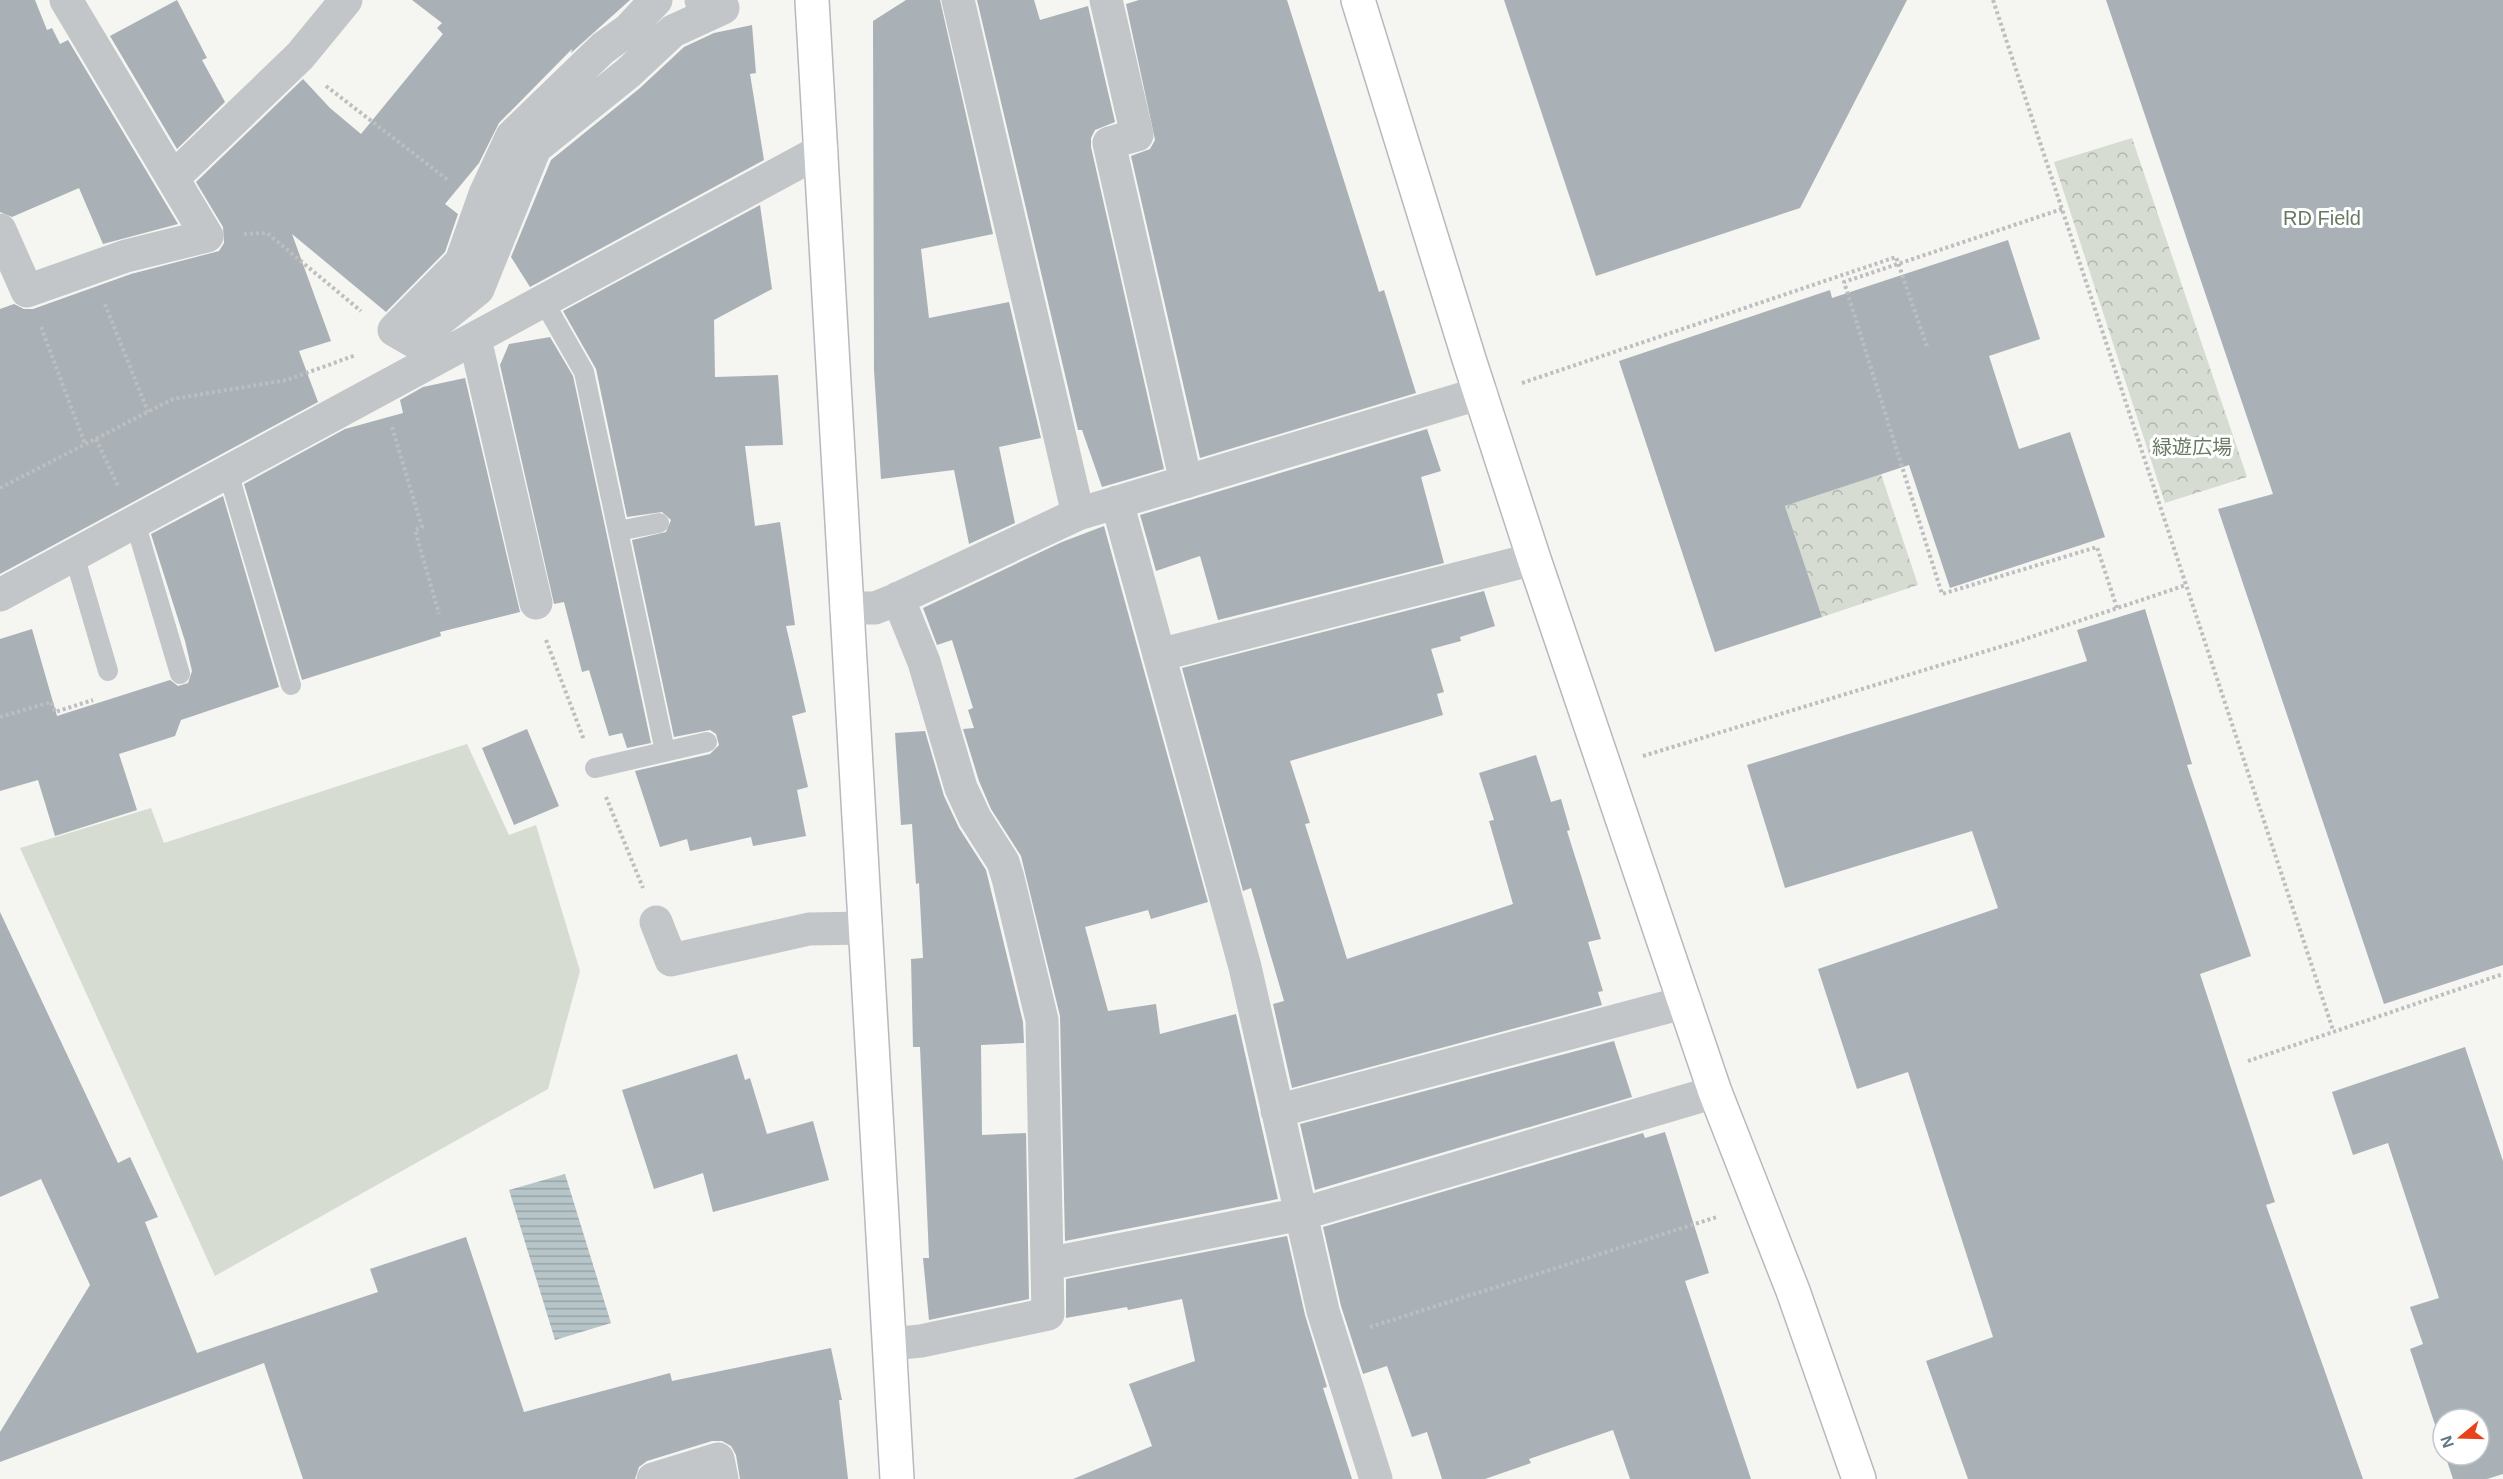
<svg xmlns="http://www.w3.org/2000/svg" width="2503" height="1479" viewBox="0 0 2503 1479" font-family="Arial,'Noto Sans JP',sans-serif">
  <defs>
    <pattern id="park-crowns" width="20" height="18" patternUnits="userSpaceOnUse" patternTransform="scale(1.5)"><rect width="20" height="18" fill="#d6dcd2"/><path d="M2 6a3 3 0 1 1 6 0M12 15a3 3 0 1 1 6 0" fill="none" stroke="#b1b7b0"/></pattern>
    <pattern id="water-rules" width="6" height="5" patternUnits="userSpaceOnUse" patternTransform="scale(1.5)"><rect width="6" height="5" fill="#b7c5c8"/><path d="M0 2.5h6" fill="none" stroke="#98a5a8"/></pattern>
  </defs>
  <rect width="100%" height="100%" fill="#f5f5f1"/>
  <!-- park -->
  <path fill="url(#park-crowns)" d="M 2132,138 L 2247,477 L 2165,503 L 2054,162 Z
    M 1881,474 L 1918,585 L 1822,617 L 1785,506 Z"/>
  <!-- garden -->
  <path fill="#d6dcd2" d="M 467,744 L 509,835 L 536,825 L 580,971 L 548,1089 L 215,1276 L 20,848 L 151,808 L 164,843 Z"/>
  <!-- water -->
  <path fill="url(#water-rules)" d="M 565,1174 L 611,1323 L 555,1340 L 509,1190 Z"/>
  <!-- building -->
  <path fill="#a9b1b6" d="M 0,0 L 35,0 L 47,30 L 52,28 L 60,44 L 68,40 L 178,224 L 103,244 L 79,188 L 12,217 L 0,212 Z
    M 177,0 L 207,58 L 202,60 L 225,102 L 177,149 L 110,36 Z
    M 412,0 L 630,0 L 571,53 L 572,49 L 499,123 L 479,163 L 445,204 L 458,214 L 445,252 L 386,312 L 292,234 L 331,341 L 299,351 L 318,402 L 0,574 L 0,309 L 14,304 L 24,309 L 33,309 L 131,274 L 219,251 L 224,243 L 223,227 L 196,182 L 303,79 L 330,108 L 361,134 L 443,34 L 437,28 L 442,23 Z
    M 906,0 L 940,0 L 993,234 L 921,249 L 929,318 L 1009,302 L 1041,438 L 999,447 L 1015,523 L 969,544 L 954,470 L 881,479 L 874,370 L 873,21 Z
    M 977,0 L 1034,0 L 1040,20 L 1088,6 L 1115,122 L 1095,130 L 1091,138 L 1091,147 L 1164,469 L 1102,487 L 1082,430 L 1078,430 Z
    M 1139,0 L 1287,0 L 1379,292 L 1384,290 L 1416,393 L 1200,458 L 1131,156 L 1150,149 L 1155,140 L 1126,4 Z
    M 1504,0 L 1907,0 L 1800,208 L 1596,276 Z
    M 2106,0 L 2503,0 L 2503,965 L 2384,1004 L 2218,509 L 2273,494 Z
    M 752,25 L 756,73 L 750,74 L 764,160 L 530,287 L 511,257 L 551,160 L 640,88 L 684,47 L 714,33 Z
    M 760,205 L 772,289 L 714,320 L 715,377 L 778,375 L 783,445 L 745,446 L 755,526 L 780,522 L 795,625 L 786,626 L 806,712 L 792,716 L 808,787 L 797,790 L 806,836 L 753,846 L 751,837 L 690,851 L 687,839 L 660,847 L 635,771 L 710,754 L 719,745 L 716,734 L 710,730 L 674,737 L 632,540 L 666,532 L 671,520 L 662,512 L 627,517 L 596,369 L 563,311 Z
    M 2008,240 L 2040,339 L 1989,356 L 2019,449 L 2070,432 L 2105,537 L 1950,588 L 1909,465 L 1785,506 L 1822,617 L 1715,652 L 1619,361 L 1830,290 L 1832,298 Z
    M 550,337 L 573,376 L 651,743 L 627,748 L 622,733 L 609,736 L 589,670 L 582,672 L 564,602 L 554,604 L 500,365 L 509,344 Z
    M 465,378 L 520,612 L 440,632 L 441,636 L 302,680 L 244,484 L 345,429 L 403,413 L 400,400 L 423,387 Z
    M 1427,429 L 1441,471 L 1421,477 L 1444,563 L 1218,620 L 1200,556 L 1156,571 L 1140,515 Z
    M 223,496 L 279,687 L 181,720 L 175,736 L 119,754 L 137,810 L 55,836 L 38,780 L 0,791 L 0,639 L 32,629 L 57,716 L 170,680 L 178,686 L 188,683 L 192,671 L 185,641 L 151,534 Z
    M 1104,526 L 1208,902 L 1151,919 L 1148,910 L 1085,927 L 1108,1011 L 1156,1004 L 1160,1034 L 1236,1014 L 1278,1199 L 1065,1241 L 1060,1016 L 1021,856 L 991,809 L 979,781 L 963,729 L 974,728 L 968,710 L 973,708 L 952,640 L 937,645 L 923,608 L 1062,542 Z
    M 1484,591 L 1495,626 L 1460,637 L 1461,641 L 1431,649 L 1444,692 L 1437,694 L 1443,715 L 1290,761 L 1310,823 L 1305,824 L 1347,959 L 1513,904 L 1489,821 L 1494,820 L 1479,773 L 1536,755 L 1551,802 L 1561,799 L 1570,830 L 1567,831 L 1601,939 L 1588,942 L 1603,991 L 1598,992 L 1602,1005 L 1292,1088 L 1273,1004 L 1284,1001 L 1251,888 L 1243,891 L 1182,668 Z
    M 2145,609 L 2192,764 L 2187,765 L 2251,956 L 2200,974 L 2275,1202 L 2266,1205 L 2363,1479 L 1968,1479 L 1926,1361 L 1993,1337 L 1908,1072 L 1857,1089 L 1818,969 L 1998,908 L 1972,831 L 1785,888 L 1747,765 L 2087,661 L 2077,630 Z
    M 527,729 L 559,806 L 514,825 L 482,748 Z
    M 925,731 L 944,796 L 959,828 L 986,870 L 1023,1022 L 1024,1043 L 981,1045 L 982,1135 L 1026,1133 L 1029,1299 L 929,1320 L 923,1258 L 929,1258 L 920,1047 L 913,1047 L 911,959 L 923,958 L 919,883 L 916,884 L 912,824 L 901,825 L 895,733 Z
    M 0,912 L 118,1163 L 130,1157 L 158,1217 L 145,1222 L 197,1353 L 378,1292 L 370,1269 L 466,1237 L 524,1412 L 670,1373 L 672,1381 L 831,1348 L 842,1400 L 839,1400 L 848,1479 L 740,1479 L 736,1455 L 731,1446 L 722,1441 L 712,1441 L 647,1461 L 639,1467 L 635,1479 L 303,1479 L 264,1363 L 0,1462 L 0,1432 L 90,1285 L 41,1179 L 0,1197 Z
    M 1614,1041 L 1632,1097 L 1315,1190 L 1300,1124 Z
    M 2465,1047 L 2503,1161 L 2503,1474 L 2487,1479 L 2453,1479 L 2445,1455 L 2479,1455 L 2479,1419 L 2443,1419 L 2443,1449 L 2410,1349 L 2423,1344 L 2410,1307 L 2439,1298 L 2388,1143 L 2353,1155 L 2332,1092 Z
    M 737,1054 L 745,1080 L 750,1078 L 767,1134 L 813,1121 L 829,1180 L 713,1212 L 703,1173 L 654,1189 L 622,1090 Z
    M 1665,1132 L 1709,1273 L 1685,1281 L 1751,1479 L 1630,1479 L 1613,1430 L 1529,1459 L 1531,1463 L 1485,1479 L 1442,1479 L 1427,1432 L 1412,1437 L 1387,1366 L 1363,1374 L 1341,1306 L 1323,1227 L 1643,1133 L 1645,1138 Z
    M 1287,1236 L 1305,1315 L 1327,1387 L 1323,1388 L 1352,1479 L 1073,1479 L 1152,1446 L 1129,1384 L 1195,1361 L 1182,1299 L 1128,1310 L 1127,1307 L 1066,1318 L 1066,1279 Z"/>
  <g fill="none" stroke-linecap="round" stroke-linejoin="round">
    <!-- secondary casing -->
    <g stroke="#b4babe" stroke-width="36">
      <path id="secondary" d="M 812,0 L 897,1479
        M 1358,0 L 1469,359 L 1534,559 L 1715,1092 L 1793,1291 L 1859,1479"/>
    </g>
    <!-- path -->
    <path stroke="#bcbec0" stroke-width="4" stroke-dasharray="3 3" stroke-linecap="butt" d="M 1993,0 L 2333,1030
      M 326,86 L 448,180
      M 2062,209 L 1844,282 L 1942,594 L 2097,547 L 2117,608
      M 244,234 L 267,233 L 361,311
      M 105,304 L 148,412
      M 41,327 L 85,444
      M 1522,383 L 1896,257 L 1928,349
      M 392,427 L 422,527 L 415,530 L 439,614
      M 96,439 L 118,486
      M 0,488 L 173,399 L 287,380 L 356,355
      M 546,640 L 584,740
      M 0,717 L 51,702 L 55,712 L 93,700
      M 1643,756 L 2016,642 L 2186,585
      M 606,797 L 643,888
      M 2248,1061 L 2503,974
      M 1370,1327 L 1717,1217"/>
    <!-- lane -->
    <path stroke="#c2c6c9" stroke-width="20" d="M 544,302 L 584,372 L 665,751
      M 228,472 L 291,685
      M 135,522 L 180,674
      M 618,531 L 659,523
      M 74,555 L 108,671
      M 595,768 L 707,742"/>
    <!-- street -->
    <path stroke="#c2c6c9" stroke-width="33" d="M 656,0 L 628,30 L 603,48 L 512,136 L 485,194 L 461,262 L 394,330 L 413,341 L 478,289 L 535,148 L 628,73 L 673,31 L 723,8 L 701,0
      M 958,0 L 1078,514
      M 1106,0 L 1137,135 L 1109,143 L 1186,482
      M 174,177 L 300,56 L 346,0
      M 0,230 L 27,291 L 126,256 L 207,236 L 66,0
      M 475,339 L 536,603
      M 1117,502 L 1245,967 L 1323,1311 L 1376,1479
      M 0,595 L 822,150
      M 846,608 L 875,608 L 895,600 L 1078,514 L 1481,393
      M 1159,655 L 1534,559
      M 656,922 L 671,960 L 809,929 L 866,928
      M 1277,1111 L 1686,1002
      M 1047,1264 L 1301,1214 L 1715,1092
      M 890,1344 L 921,1341 L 1048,1314 L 1042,1020 L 1008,878 L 1003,862 L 975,818 L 961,788 L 924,662 L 898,598
      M 653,1479 L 718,1459 L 722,1479"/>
    <!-- secondary -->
    <use href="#secondary" stroke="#fff" stroke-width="33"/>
  </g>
  <g text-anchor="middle" stroke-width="6" stroke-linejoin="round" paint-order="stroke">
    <!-- park labels -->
    <g font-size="20" fill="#687a62" stroke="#fff">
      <text x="2322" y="225">RD Field</text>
      <text x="2192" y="454">緑遊広場</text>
    </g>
  </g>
  <!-- north arrow -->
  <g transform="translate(2461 1437) rotate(251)"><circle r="28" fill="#ffffff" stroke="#c1c8cd" stroke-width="1.5"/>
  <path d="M0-4.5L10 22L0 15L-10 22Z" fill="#e8421d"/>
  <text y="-9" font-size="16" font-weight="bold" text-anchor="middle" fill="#637683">N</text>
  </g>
</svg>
